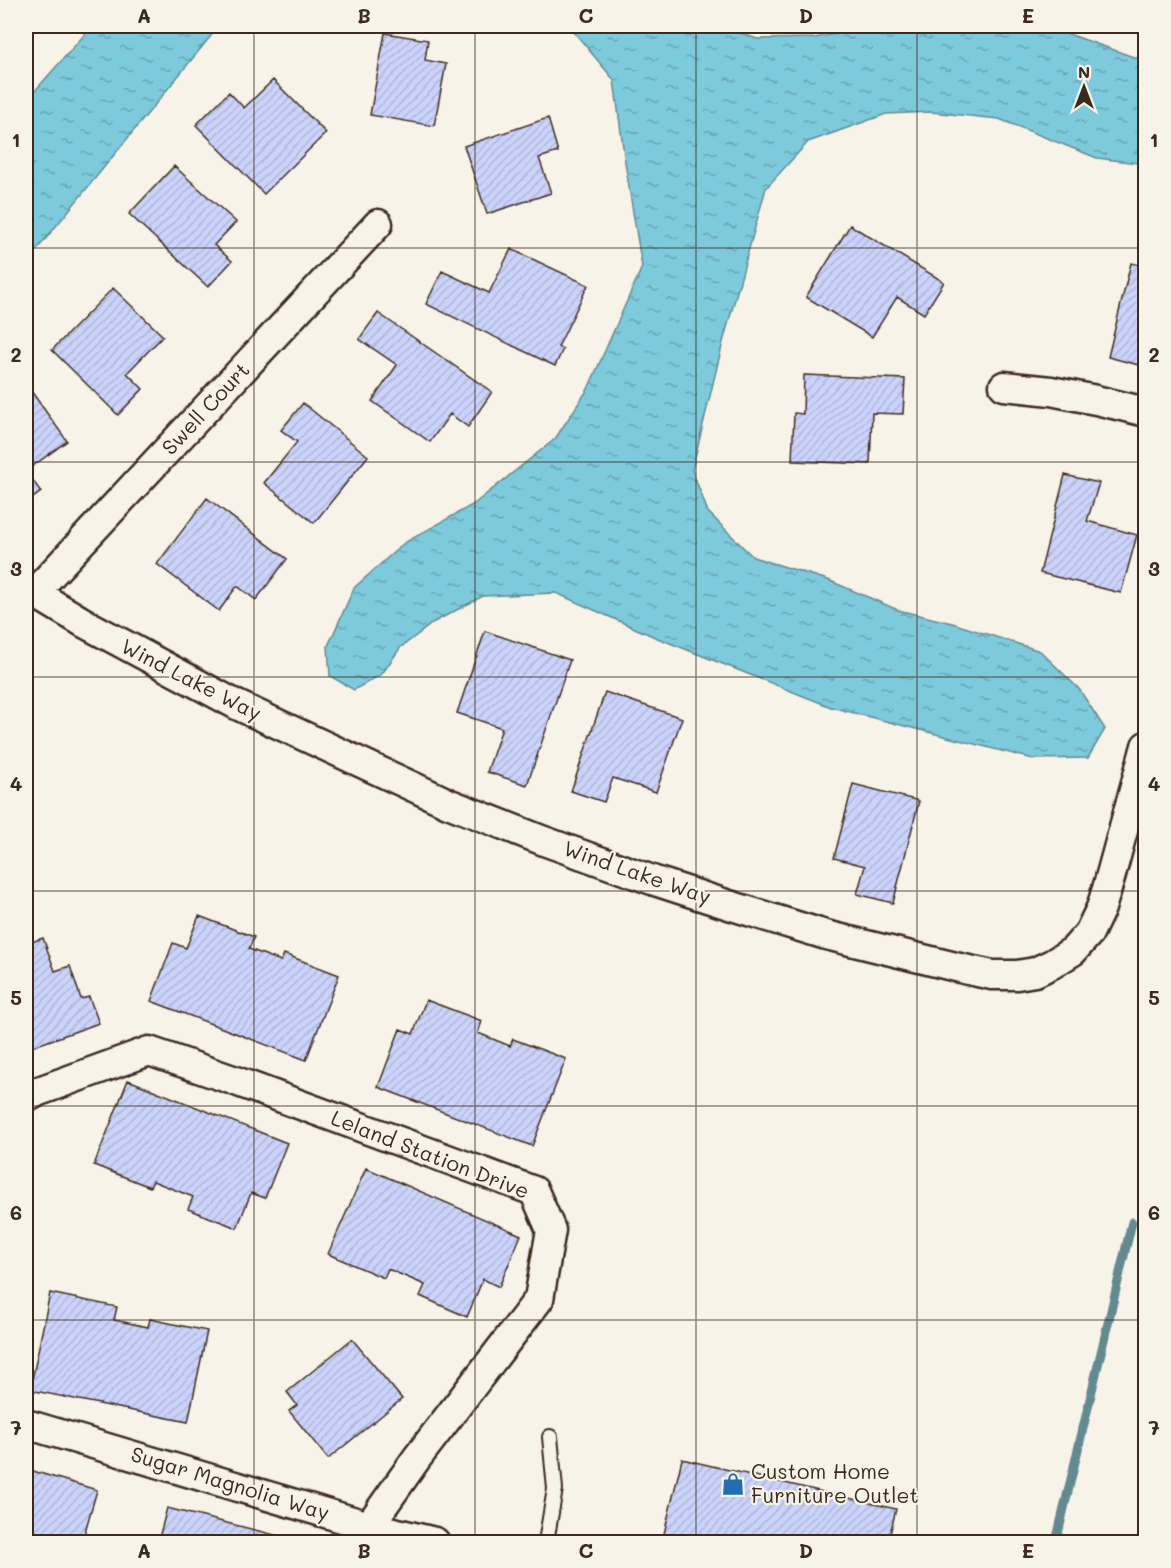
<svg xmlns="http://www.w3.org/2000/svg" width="1171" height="1568" viewBox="0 0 1171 1568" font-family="Mali,sans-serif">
  <defs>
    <pattern id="water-ripples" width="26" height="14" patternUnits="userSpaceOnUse" patternTransform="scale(1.5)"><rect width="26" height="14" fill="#7dcadc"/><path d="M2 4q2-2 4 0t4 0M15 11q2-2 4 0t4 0" fill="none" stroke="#68a4b2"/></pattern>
    <pattern id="building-hatch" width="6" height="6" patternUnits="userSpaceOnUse" patternTransform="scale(1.5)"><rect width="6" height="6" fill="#cbd3fb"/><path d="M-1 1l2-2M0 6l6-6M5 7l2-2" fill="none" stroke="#afb5d7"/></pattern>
  </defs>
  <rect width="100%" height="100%" fill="#f7f3e8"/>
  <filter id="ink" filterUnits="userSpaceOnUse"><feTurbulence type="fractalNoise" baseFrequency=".0167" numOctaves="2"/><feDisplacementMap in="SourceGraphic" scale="12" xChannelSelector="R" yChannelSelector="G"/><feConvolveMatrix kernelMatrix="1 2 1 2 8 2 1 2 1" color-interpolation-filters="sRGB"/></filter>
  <g filter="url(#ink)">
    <!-- water -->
    <path fill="url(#water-ripples)" stroke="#638a90" stroke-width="1.5" d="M 92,26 L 219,26 L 26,263 L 26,101 Z
      M 569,26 L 721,26 L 757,39 L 815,38 L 872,26 L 1039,26 L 1063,32 L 1145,61 L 1145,164 L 1097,158 L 999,119 L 931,112 L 886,114 L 808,142 L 766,188 L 723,342 L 692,470 L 708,512 L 753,557 L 828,580 L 898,610 L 952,623 L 1040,651 L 1079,689 L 1105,729 L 1088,758 L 1033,759 L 831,707 L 655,637 L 556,593 L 483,596 L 434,622 L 400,648 L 382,674 L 354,690 L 330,676 L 328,646 L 354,588 L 404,543 L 474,504 L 555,439 L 588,389 L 642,267 L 626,169 L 614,80 Z"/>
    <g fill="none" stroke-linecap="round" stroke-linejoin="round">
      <!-- stream -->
      <path stroke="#638a90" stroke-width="9" d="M 1056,1542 L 1132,1222"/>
    </g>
    <!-- building -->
    <path fill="url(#building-hatch)" stroke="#3b2a1e" stroke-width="1.5" d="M 385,33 L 428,40 L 425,60 L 446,64 L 434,126 L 370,115 Z
      M 273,80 L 326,133 L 264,194 L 196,125 L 229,92 L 244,108 Z
      M 548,118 L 558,152 L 539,158 L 551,193 L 487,214 L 464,146 Z
      M 174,166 L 236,222 L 214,245 L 232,261 L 208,287 L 129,214 Z
      M 850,225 L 944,282 L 924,314 L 897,297 L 872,337 L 806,297 Z
      M 511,249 L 588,285 L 558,347 L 563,349 L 555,366 L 426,304 L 442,271 L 489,293 Z
      M 1131,263 L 1146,266 L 1146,340 L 1139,365 L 1108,357 Z
      M 113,288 L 163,336 L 127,373 L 143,389 L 118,415 L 52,350 Z
      M 378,313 L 492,392 L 468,427 L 450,414 L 430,442 L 372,401 L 397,365 L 359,339 Z
      M 804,375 L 905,379 L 903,414 L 872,413 L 870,464 L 792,461 L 794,413 L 803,414 Z
      M 26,384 L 67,441 L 26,471 L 41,492 L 26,503 Z
      M 303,403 L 368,456 L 314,523 L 264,483 L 297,442 L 281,430 Z
      M 1065,475 L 1099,483 L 1087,521 L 1137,535 L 1121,593 L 1040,573 Z
      M 207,498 L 287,559 L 256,600 L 237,586 L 219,611 L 157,564 Z
      M 485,631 L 570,660 L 527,785 L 487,772 L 502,728 L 457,713 Z
      M 605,692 L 682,718 L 656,792 L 613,778 L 604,802 L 571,791 Z
      M 853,784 L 919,801 L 893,903 L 857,894 L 865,866 L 834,858 Z
      M 199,916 L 254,937 L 249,949 L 281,961 L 284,954 L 339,975 L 306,1060 L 151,1001 L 173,943 L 186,948 Z
      M 43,938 L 55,971 L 70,966 L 81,999 L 89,997 L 99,1023 L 26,1049 L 26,944 Z
      M 426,1000 L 482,1021 L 478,1033 L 510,1046 L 513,1039 L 566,1059 L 532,1146 L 378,1087 L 400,1029 L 413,1034 Z
      M 128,1080 L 287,1143 L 265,1198 L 251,1193 L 237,1228 L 188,1209 L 193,1197 L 153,1181 L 150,1187 L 94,1165 Z
      M 366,1168 L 521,1235 L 499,1287 L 483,1279 L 467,1317 L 420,1296 L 425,1285 L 388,1269 L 384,1278 L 328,1254 Z
      M 50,1293 L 117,1307 L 114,1320 L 148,1327 L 150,1319 L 207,1331 L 188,1422 L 30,1390 Z
      M 352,1339 L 402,1399 L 328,1459 L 289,1411 L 297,1405 L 287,1392 Z
      M 682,1459 L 896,1509 L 888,1542 L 662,1542 Z
      M 26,1469 L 97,1490 L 82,1542 L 26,1542 Z
      M 167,1508 L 303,1542 L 158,1542 Z"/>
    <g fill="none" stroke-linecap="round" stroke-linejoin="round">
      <!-- lane casing -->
      <g stroke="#3b2a1e" stroke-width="18">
        <path id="lane" d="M 546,1542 L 555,1489 L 550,1437"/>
      </g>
      <!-- street casing -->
      <g stroke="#3b2a1e" stroke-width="33">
        <path id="street" d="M 1004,386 L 1051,391 L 1096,400 L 1146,412
          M 26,588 L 86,624 L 237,705 L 448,803 L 544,841 L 655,881 L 729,905 L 826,935 L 964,969 L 992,975 L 1017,975 L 1035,972 L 1052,964 L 1073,951 L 1089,933 L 1101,908 L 1109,882 L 1146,746
          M 34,593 L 378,224
          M 26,1098 L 39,1091 L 149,1051 L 233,1080 L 534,1191 L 551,1230 L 539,1299 L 417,1458 L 369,1526
          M 26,1424 L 369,1526 L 435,1542"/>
      </g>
      <!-- lane -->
      <use href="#lane" stroke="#f7f3e8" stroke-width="14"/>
      <!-- street -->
      <use href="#street" stroke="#f7f3e8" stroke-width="28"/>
    </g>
  </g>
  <!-- grid -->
  <path fill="none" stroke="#3b2a1e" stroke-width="1.5" stroke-opacity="0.55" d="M 254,26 L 254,1542M 475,26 L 475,1542M 696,26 L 696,1542M 917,26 L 917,1542M 26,248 L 1146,248M 26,462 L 1146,462M 26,677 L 1146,677M 26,891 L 1146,891M 26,1106 L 1146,1106M 26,1320 L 1146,1320"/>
  <!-- icons -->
  <defs>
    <g id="shop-bare" transform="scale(1.8)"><path d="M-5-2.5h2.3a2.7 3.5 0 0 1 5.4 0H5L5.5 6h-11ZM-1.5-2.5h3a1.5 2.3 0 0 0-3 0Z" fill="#1f6fb2" stroke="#f7f3e8" stroke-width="2.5" paint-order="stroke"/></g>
  </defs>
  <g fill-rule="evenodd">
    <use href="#shop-bare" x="733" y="1484"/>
  </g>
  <g text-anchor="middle" stroke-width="4.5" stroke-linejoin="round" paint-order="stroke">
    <!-- street labels -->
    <g font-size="21" fill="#3b2a1e" stroke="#f7f3e8">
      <text transform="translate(206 409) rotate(-47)" y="7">Swell Court</text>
      <text transform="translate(191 680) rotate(27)" y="7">Wind Lake Way</text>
      <text transform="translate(637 873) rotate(19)" y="7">Wind Lake Way</text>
      <text transform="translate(430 1155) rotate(21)" y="7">Leland Station Drive</text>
      <text transform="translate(230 1484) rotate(17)" y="7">Sugar Magnolia Way</text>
    </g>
    <!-- poi labels -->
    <g font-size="21" fill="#3b2a1e" stroke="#f7f3e8" text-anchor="start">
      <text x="751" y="1479">Custom Home<tspan x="751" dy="24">Furniture Outlet</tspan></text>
    </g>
  </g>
  <!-- margin -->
  <rect width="1171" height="1568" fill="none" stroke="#f7f3e8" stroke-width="66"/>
  <!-- north arrow -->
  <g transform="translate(1084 87)" stroke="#f7f3e8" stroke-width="4.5" paint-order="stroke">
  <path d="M0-4.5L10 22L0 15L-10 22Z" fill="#3b2a1e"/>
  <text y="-9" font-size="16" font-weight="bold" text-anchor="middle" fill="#3b2a1e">N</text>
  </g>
  <rect x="33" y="33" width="1105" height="1502" fill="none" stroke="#3b2a1e" stroke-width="2"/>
  <g font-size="20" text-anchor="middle" font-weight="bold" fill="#3b2a1e">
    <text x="144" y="23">A</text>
    <text x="364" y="23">B</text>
    <text x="586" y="23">C</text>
    <text x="806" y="23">D</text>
    <text x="1028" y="23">E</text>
    <text x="16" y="147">1</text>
    <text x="1154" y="147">1</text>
    <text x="16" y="362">2</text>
    <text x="1154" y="362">2</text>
    <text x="16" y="576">3</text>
    <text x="1154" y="576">3</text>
    <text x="16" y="791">4</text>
    <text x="1154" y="791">4</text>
    <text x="16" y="1005">5</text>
    <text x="1154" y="1005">5</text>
    <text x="16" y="1220">6</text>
    <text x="1154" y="1220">6</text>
    <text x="16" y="1435">7</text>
    <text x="1154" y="1435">7</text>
    <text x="144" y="1558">A</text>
    <text x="364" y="1558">B</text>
    <text x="586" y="1558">C</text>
    <text x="806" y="1558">D</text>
    <text x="1028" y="1558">E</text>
  </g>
</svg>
